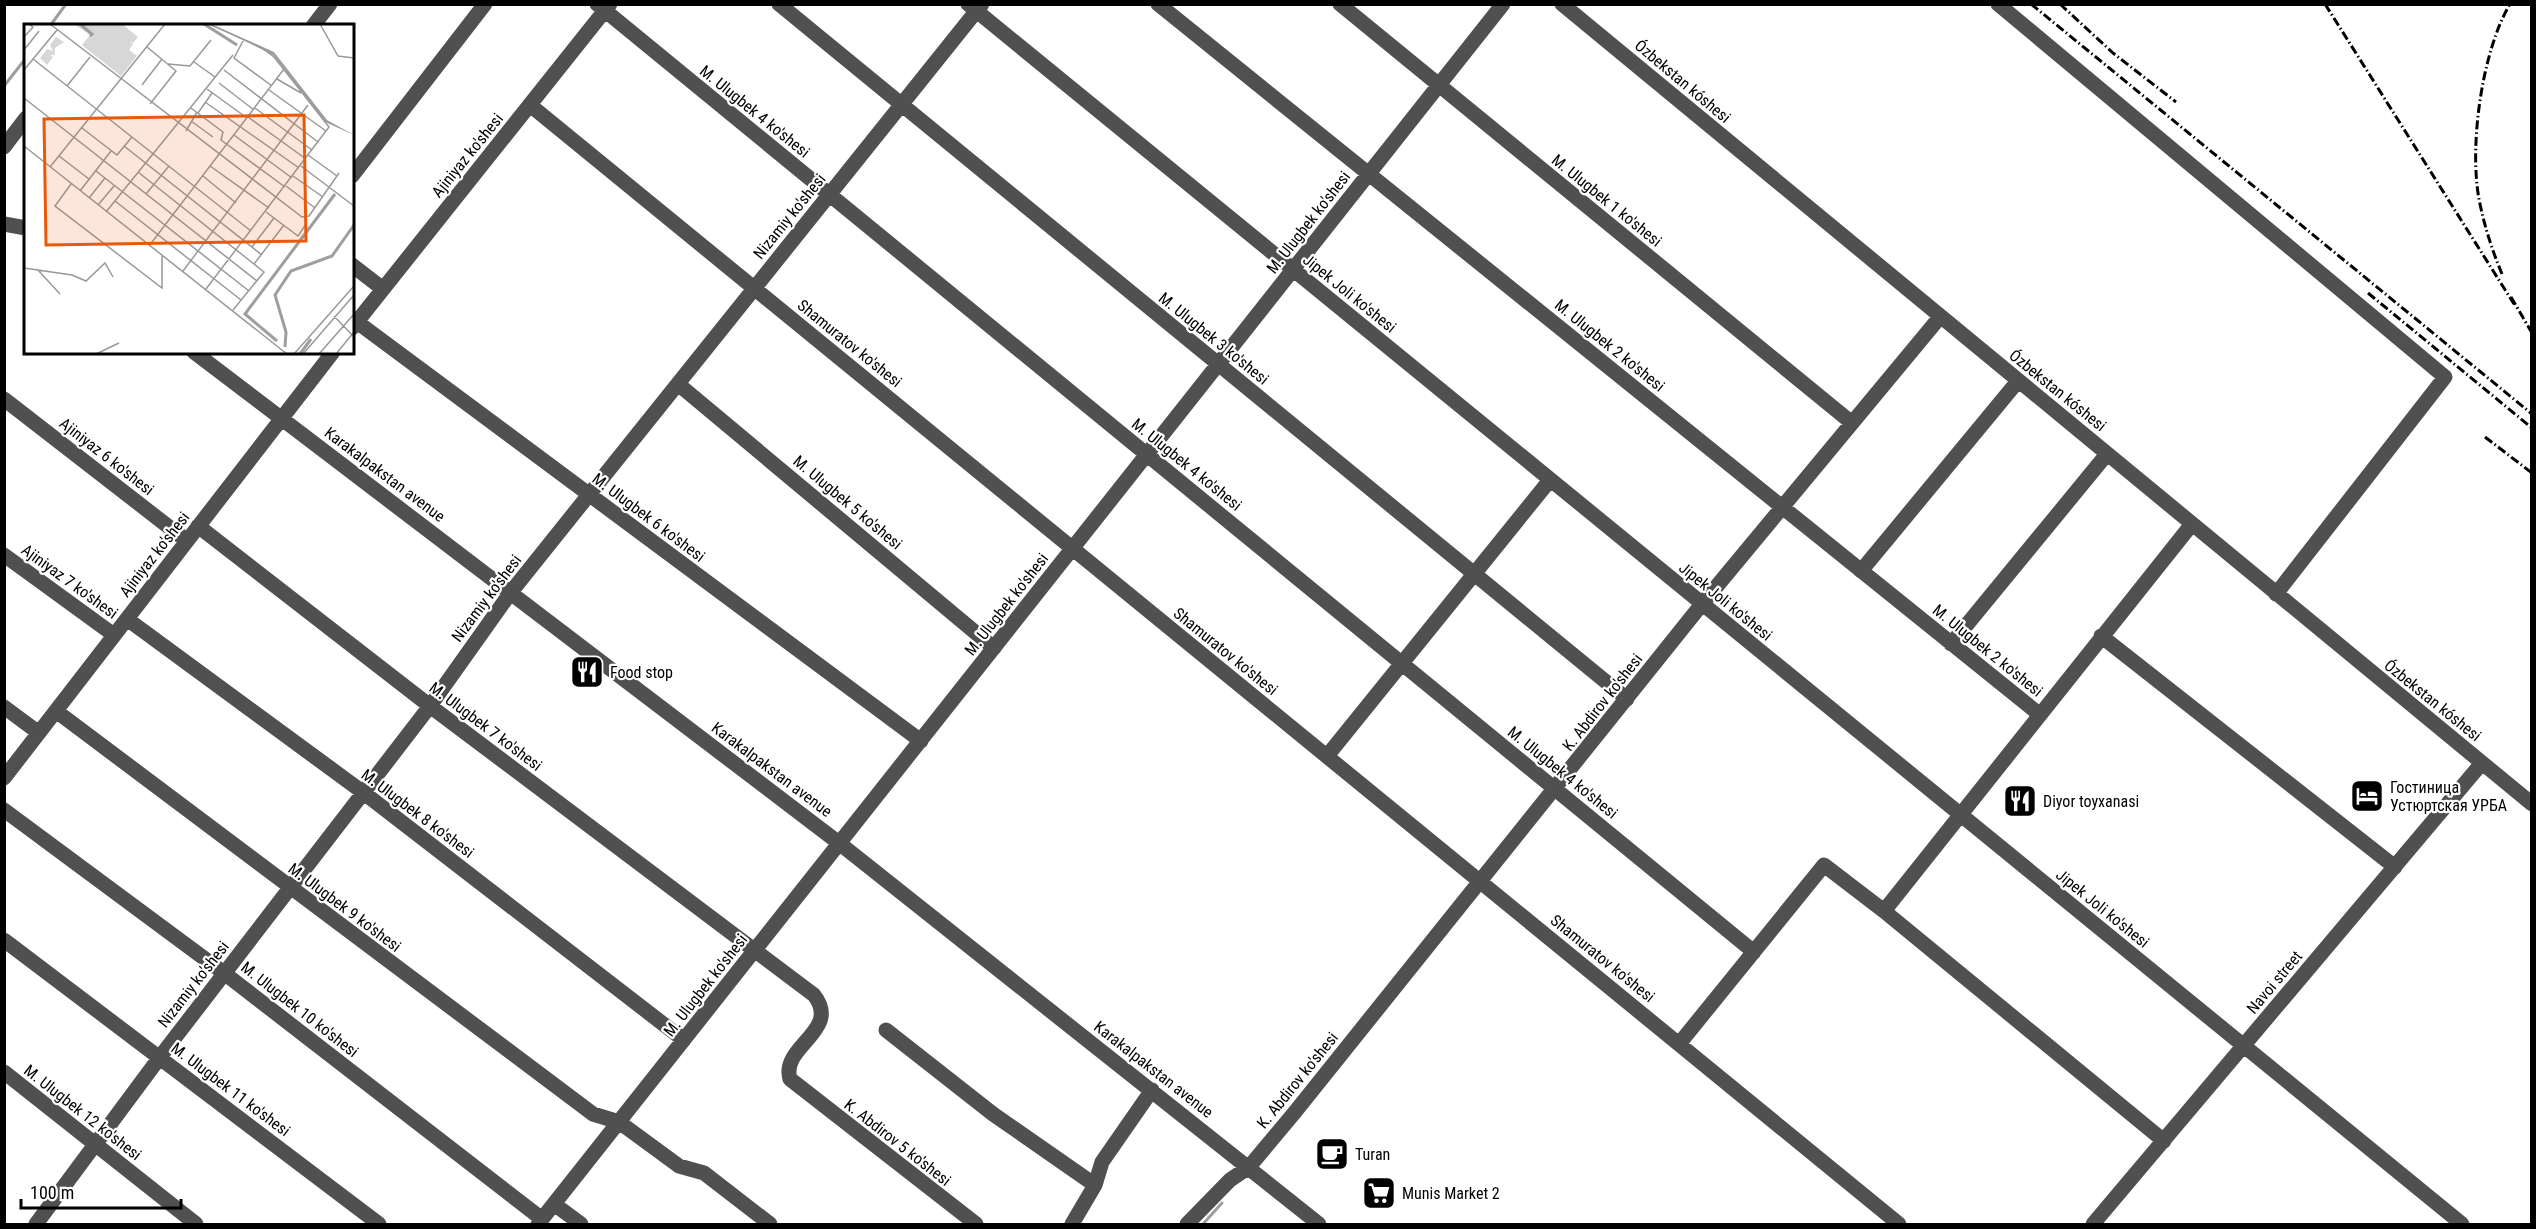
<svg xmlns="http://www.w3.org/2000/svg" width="2536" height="1229" viewBox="0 0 2536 1229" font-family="'Roboto Condensed',sans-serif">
  <rect width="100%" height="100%" fill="#fff"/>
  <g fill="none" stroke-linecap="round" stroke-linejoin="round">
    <!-- stream -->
    <path stroke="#9e9e9e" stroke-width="3" d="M 50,26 L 66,4
      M 4,86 L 26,58
      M 1203,1224 L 1222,1203"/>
    <!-- minor -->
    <path stroke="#505050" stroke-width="15" d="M 597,4 L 1754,952
      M 779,4 L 1627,699
      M 968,4 L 2462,1224
      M 1158,4 L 2039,714
      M 1340,4 L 1852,423
      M 1562,4 L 2532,804
      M 1998,4 L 2445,377 L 2276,594
      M 313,26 L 330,4
      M 530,105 L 1899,1224
      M 4,147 L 26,118
      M 352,176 L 485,4
      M 4,224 L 26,228
      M 352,265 L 383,289
      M 357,322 L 921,741
      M 352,328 L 610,4
      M 194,352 L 839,843 L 1319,1224
      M 678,384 L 994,648
      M 4,399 L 187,541
      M 198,526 L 430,706 L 814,995 C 842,1031 780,1046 790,1079 L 976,1224
      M 4,555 L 114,635
      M 1861,571 L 2018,381
      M 127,619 L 364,793 L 684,1040
      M 2101,636 L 2395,867
      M 1951,644 L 2107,454
      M 4,707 L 39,733
      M 56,711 L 593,1114 L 619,1122 L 679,1166 L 704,1173 L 770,1224
      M 1327,756 L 1550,480
      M 4,778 L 333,352
      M 4,810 L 224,973 L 542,1219
      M 1884,911 L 2192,524
      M 4,940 L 379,1224
      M 886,1030 L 993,1114 L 1095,1185
      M 1679,1044 L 1824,865 L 1884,911 L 2164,1141
      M 4,1072 L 196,1224
      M 554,1204 L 581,1224
      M 36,1224 L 160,1057 L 430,706 L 511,592 L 982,4
      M 538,1224 L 1503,4
      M 1072,1224 L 1095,1185 L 1102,1162 L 1152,1090
      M 1187,1224 L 1230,1180 L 1249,1167 L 1295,1112 L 1702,604 L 1940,317
      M 2093,1224 L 2482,763"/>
    <!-- rail -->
    <path stroke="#000" stroke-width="3" stroke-dasharray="9 3 1.5 3" stroke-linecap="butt" d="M 2031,4 L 2532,414
      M 2060,4 L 2113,53 L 2176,102
      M 2325,4 L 2514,304
      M 2502,274 C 2492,250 2484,225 2479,199 C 2469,145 2482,51 2510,4
      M 2368,293 L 2532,428
      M 2511,297 L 2532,333
      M 2485,437 L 2532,473"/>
  </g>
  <!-- icons -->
  <defs>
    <g id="restaurant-square" transform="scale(1.725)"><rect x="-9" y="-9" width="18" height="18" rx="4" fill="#000" stroke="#fff"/><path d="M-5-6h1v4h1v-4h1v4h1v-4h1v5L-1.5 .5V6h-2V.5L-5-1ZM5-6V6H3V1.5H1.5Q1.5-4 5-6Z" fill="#fff"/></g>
    <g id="hotel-square" transform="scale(1.725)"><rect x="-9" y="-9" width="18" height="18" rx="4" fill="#000" stroke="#fff"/><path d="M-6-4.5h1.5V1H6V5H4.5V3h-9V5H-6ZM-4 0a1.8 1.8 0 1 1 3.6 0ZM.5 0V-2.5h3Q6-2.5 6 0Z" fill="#fff"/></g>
    <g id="cafe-square" transform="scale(1.725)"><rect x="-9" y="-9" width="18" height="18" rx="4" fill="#000" stroke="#fff"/><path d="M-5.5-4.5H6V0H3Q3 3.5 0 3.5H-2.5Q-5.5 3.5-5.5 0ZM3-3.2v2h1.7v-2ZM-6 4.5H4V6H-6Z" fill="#fff"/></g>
    <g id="supermarket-square" transform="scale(1.725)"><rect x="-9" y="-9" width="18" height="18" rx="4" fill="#000" stroke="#fff"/><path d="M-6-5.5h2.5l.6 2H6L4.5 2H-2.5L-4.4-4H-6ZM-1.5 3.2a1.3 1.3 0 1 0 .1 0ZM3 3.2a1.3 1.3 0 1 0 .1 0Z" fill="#fff"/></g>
  </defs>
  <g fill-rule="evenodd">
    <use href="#restaurant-square" x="587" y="672"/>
    <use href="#hotel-square" x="2367" y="796"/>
    <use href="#restaurant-square" x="2020" y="801"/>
    <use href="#cafe-square" x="1332" y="1154"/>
    <use href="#supermarket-square" x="1379" y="1193"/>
  </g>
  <g text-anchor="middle" stroke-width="4.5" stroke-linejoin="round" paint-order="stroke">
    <!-- street labels -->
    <g font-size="16" fill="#000" stroke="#fff">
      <text transform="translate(1683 81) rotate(40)" y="6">Ózbekstan kóshesi</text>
      <text transform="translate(755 111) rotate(39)" y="6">M. Ulugbek 4 ko'shesi</text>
      <text transform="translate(467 155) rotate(-51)" y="6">Ajiniyaz ko'shesi</text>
      <text transform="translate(1607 200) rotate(39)" y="6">M. Ulugbek 1 ko'shesi</text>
      <text transform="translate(789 216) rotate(-51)" y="6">Nizamiy ko'shesi</text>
      <text transform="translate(1308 222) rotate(-52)" y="6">M. Ulugbek ko'shesi</text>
      <text transform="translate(1350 293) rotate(39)" y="6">Jipek Joli ko'shesi</text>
      <text transform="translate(1214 338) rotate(39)" y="6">M. Ulugbek 3 ko'shesi</text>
      <text transform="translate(850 343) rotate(39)" y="6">Shamuratov ko'shesi</text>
      <text transform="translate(1610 345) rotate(39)" y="6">M. Ulugbek 2 ko'shesi</text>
      <text transform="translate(2058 390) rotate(39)" y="6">Ózbekstan kóshesi</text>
      <text transform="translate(107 456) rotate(38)" y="6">Ajiniyaz 6 ko'shesi</text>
      <text transform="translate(1187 464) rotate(39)" y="6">M. Ulugbek 4 ko'shesi</text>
      <text transform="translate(385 474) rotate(37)" y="6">Karakalpakstan avenue</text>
      <text transform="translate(848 502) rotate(40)" y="6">M. Ulugbek 5 ko'shesi</text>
      <text transform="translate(649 517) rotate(37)" y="6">M. Ulugbek 6 ko'shesi</text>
      <text transform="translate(154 554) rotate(-52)" y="6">Ajiniyaz ko'shesi</text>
      <text transform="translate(70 581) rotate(36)" y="6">Ajiniyaz 7 ko'shesi</text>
      <text transform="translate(486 598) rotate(-53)" y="6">Nizamiy ko'shesi</text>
      <text transform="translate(1726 601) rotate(39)" y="6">Jipek Joli ko'shesi</text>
      <text transform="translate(1006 604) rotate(-52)" y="6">M. Ulugbek ko'shesi</text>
      <text transform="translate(1988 650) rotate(39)" y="6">M. Ulugbek 2 ko'shesi</text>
      <text transform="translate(1226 651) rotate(39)" y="6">Shamuratov ko'shesi</text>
      <text transform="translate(2433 700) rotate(39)" y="6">Ózbekstan kóshesi</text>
      <text transform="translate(1602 702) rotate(-52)" y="6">K. Abdirov ko'shesi</text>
      <text transform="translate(486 726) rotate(37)" y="6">M. Ulugbek 7 ko'shesi</text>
      <text transform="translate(772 769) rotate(37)" y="6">Karakalpakstan avenue</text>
      <text transform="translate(1563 772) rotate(39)" y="6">M. Ulugbek 4 ko'shesi</text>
      <text transform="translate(418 813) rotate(37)" y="6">M. Ulugbek 8 ko'shesi</text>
      <text transform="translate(345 907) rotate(37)" y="6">M. Ulugbek 9 ko'shesi</text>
      <text transform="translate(2103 908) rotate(39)" y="6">Jipek Joli ko'shesi</text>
      <text transform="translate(1603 958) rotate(39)" y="6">Shamuratov ko'shesi</text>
      <text transform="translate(2274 982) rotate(-50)" y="6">Navoi street</text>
      <text transform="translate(193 984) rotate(-52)" y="6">Nizamiy ko'shesi</text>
      <text transform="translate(705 985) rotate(-52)" y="6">M. Ulugbek ko'shesi</text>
      <text transform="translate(300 1009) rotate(38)" y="6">M. Ulugbek 10 ko'shesi</text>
      <text transform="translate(1154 1069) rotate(38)" y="6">Karakalpakstan avenue</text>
      <text transform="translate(1297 1080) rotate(-51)" y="6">K. Abdirov ko'shesi</text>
      <text transform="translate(231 1089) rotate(37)" y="6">M. Ulugbek 11 ko'shesi</text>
      <text transform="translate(83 1112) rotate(38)" y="6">M. Ulugbek 12 ko'shesi</text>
      <text transform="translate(898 1142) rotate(38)" y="6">K. Abdirov 5 ko'shesi</text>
    </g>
    <!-- poi labels -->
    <g font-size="16" fill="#000" stroke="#fff" text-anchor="start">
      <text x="610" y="678">Food stop</text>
      <text x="2390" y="793">Гостиница<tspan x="2390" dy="18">Устюртская УРБА</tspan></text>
      <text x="2043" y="807">Diyor toyxanasi</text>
      <text x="1355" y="1160">Turan</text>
      <text x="1402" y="1199">Munis Market 2</text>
    </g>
  </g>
  <!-- overview -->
  <g transform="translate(24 24)">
    <rect width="330" height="330" fill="#fff"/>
    <path d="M 32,13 L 40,18 L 31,24 L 31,31 L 26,31 L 29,33 L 23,41 L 16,34 L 23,25 L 29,27 L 26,21 Z" fill="#d7d7d7"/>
    <path d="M 50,0 L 98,0 L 114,13 L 109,19 L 105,17 L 109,20 L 105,26 L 113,32 L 97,52 L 58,21 L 66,11 Z" fill="#d7d7d7"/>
    <path d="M 187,0 L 250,28 L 303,96 L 330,111 L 301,98 L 249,31 Z" fill="#9e9e9e"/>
    <path fill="none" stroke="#9e9e9e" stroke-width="3" d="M 56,0 L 68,10 L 66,12M 180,0 L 213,21M 253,317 L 221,290 L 311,170M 261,323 L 262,308 L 251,271 L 267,247 L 308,232 L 330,201M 276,330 L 287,315"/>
    <path fill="none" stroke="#999" stroke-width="1.5" d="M 26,0 L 278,193 L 285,192 L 315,149M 296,0 L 314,32 L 330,34M 0,13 L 9,3 L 5,0M 219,17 L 210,34 L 248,62M 123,23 L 152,47 L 126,80M 0,26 L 15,7M 9,35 L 227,207M 170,38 L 191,53M 144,40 L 166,42 L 187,16M 0,46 L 33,6M 200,46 L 294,118M 253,55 L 277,69M 195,59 L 230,86M 118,61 L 138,35M 43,62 L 66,33M 183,65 L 223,94M 245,66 L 302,107M 0,74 L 233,257M 181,78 L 275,144M 167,84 L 199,108 L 197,116 L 261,163M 231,84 L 288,126M 174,89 L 188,69M 224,93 L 282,135M 167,97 L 189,113M 58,104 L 93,131 L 108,113M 162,107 L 173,88M 210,111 L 268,154M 0,122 L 263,330M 100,122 L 238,231M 284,131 L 313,152M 35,132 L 65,155M 186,142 L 245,184M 277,142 L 330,182M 26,143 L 141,0M 72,147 L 225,267M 114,148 L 240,248 L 209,286M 179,152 L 212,179M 269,152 L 299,173M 47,160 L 31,182 L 138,264 L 138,232M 262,162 L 291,184M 56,167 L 87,127M 122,170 L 145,142M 65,174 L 81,154M 91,177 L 217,276M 74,181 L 90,162M 82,188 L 209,31M 242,188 L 274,212 L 282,200M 125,222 L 260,45M 228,223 L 250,194M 230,240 L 260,201M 0,244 L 48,251 L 62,257 L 81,239 L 89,253M 13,245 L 36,270M 159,247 L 284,81M 182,265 L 305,103 L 250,33 L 238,24 L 185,0M 310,292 L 330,313M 72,330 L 95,319M 270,330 L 330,262M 279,330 L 330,271M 295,330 L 330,290M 312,330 L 330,308"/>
    <path fill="#e8590c" fill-opacity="0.15" stroke="#e8590c" stroke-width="3" d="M 280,91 L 282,217 L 22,221 L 20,95 Z"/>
    <rect width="330" height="330" fill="none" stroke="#000" stroke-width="3"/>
  </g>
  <!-- border -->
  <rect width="2536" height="1229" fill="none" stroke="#000000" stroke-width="12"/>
  <!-- scale -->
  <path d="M21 1199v9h160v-9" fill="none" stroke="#000000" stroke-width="3"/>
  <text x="30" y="1199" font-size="18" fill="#000000" stroke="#ffffff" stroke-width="4.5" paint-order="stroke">100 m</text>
</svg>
